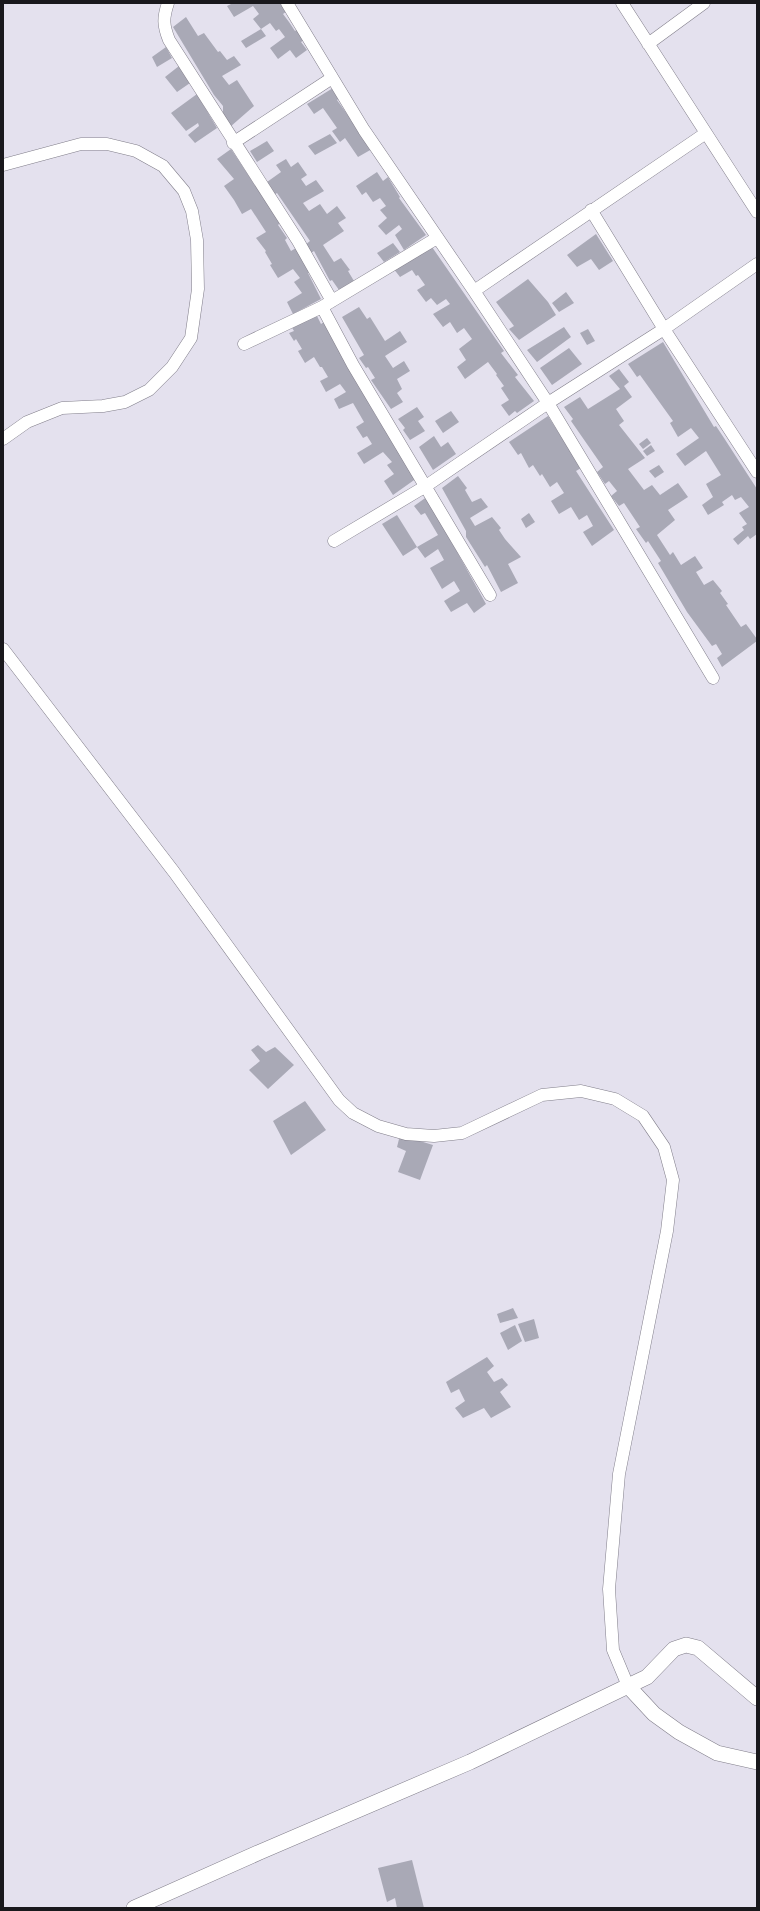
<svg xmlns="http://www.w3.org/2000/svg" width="760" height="1911" viewBox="0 0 760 1911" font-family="Jost,sans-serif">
  <rect width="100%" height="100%" fill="#e4e1ee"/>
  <!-- building -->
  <path fill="#a9a9b6" d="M 233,3 L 281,3 L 287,11 L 283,14 L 289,22 L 295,31 L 298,29 L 306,39 L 301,42 L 307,50 L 296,58 L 290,50 L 278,59 L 270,48 L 285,37 L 279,29 L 276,31 L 270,23 L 261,29 L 253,19 L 259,14 L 253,6 L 234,17 L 227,6 Z
    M 186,17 L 198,36 L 204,33 L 218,52 L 220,51 L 227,60 L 234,56 L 241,65 L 222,76 L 229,85 L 237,80 L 254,106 L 230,127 L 223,113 L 223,106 L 214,95 L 173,27 Z
    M 261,29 L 266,36 L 246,48 L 241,41 Z
    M 166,47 L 172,58 L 157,67 L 152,57 Z
    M 179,66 L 190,83 L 177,92 L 165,77 Z
    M 333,88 L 340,98 L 337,100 L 372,149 L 358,157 L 345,138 L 340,142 L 332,131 L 337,128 L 323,108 L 314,114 L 307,104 Z
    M 197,94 L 217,128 L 195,143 L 188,135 L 199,126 L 198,123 L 186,131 L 171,113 Z
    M 330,134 L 337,143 L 315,155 L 308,146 Z
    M 267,141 L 274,151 L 257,162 L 250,151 Z
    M 231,149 L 280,223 L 278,225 L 287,238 L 285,240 L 291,251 L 296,248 L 310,272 L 308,273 L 321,299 L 293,314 L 287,302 L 302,293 L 294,282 L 300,278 L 293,269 L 278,278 L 270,265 L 272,264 L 265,252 L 266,251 L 256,238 L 266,232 L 251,209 L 242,214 L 234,200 L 224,186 L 234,179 L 217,159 Z
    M 286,159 L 291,167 L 298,162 L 307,175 L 301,179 L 306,186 L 316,180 L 324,191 L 303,203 L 309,211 L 320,204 L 327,214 L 337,206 L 346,218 L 338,223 L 344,231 L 323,245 L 334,262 L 341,258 L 350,270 L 348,271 L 354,281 L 339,290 L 332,280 L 330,281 L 314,251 L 311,253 L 305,245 L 310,241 L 277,193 L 274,195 L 267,182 L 281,172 L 276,165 Z
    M 377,172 L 383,181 L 388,177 L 400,197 L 399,198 L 426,235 L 404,250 L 395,235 L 402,229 L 399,225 L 386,235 L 378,226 L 387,218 L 380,210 L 386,206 L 380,198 L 373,202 L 366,192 L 362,195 L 356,186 Z
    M 596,234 L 613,261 L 599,270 L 591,259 L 577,267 L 567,255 Z
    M 393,243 L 400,252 L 384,262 L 377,253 Z
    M 432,247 L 504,351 L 501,353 L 518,375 L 515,377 L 534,401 L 517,413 L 515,411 L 509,416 L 501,405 L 509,400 L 501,388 L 504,386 L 496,375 L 497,374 L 488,362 L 465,379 L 457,367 L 466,360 L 459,349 L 472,339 L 464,328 L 457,333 L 450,322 L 443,327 L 433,314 L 450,304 L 446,299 L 437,305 L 431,298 L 426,302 L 417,290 L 425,285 L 418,275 L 416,276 L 412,270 L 400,277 L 393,268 Z
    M 528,279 L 548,302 L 556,315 L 519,340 L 509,329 L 514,326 L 496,302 Z
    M 566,292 L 574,303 L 559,312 L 552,303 Z
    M 359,307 L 367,319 L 370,317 L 385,341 L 400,331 L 407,342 L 385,356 L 393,368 L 404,361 L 410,371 L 397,379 L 402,389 L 397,393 L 403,402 L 391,409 L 371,380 L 375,378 L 368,367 L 366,368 L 359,358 L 364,355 L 342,317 Z
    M 316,314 L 321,324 L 324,322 L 376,416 L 417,478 L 393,495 L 384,481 L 394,474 L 387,465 L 392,462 L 383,452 L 364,464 L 357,453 L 372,444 L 367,436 L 363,438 L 356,427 L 364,422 L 353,403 L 339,409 L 334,399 L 346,392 L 340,384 L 326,392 L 320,381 L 328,377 L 322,367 L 320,367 L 314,357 L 305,363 L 298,351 L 302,349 L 296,339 L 294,341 L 289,333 L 294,331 L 291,326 Z
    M 564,327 L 571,337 L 537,362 L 527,350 Z
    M 588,329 L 595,341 L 587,345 L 580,333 Z
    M 663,342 L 714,427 L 716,426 L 724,438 L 757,489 L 757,534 L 750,539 L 748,536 L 738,545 L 733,539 L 744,530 L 742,527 L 747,524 L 739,513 L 749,507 L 741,497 L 735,500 L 732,495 L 722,502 L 724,505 L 708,515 L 702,505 L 713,497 L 706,484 L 721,475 L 706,451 L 685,466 L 676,454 L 699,438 L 691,428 L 678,437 L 670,423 L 673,421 L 640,375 L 637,377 L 628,364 Z
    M 569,348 L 582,364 L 552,385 L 540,368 Z
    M 619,369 L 629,382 L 624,386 L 632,397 L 616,409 L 624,421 L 619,425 L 645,458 L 628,469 L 644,490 L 652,485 L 660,495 L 678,483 L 688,497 L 668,510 L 675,520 L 657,535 L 670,555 L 673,552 L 681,565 L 695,556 L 703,568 L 696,572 L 704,585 L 713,580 L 722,591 L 720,593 L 728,604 L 726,605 L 741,627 L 746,624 L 757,639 L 757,641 L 722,667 L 717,658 L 722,654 L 716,644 L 712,646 L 687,612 L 658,563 L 661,561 L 648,541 L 646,543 L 636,529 L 640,527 L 624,503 L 619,506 L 611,496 L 617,491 L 609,481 L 605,484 L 597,472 L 603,467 L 571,421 L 573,419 L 564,407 L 580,397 L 588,409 L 620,389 L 609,376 Z
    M 417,407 L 424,417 L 418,421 L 425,431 L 410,440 L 403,430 L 405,428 L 398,419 Z
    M 451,411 L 459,422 L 443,433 L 435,421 Z
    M 548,416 L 581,468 L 576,471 L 614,530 L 592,546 L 583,532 L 593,526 L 587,515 L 579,520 L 571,507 L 559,514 L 551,501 L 564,493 L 557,482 L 550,487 L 542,474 L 540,476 L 533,465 L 529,468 L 521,453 L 518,455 L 509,442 Z
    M 434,436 L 441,447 L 448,442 L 456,454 L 433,470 L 419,447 Z
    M 647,438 L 651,443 L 643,449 L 639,444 Z
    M 651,445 L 655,451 L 647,456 L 643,451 Z
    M 659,465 L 664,472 L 655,478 L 649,471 Z
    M 458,476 L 467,488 L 465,490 L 472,502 L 481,498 L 488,507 L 470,518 L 475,526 L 492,517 L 501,528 L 499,530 L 505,539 L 521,557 L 508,564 L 518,583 L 501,592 L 487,565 L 485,567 L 466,537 L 466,531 L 442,488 Z
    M 428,496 L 454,539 L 451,541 L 486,604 L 474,613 L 467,603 L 451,612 L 444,601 L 460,591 L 454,581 L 442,589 L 430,568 L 444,560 L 438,549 L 425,558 L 417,547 L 403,556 L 382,524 L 397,515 L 417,547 L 438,535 L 425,513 L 421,515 L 414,506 Z
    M 529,513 L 535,522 L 526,528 L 521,519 Z
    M 258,1045 L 266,1052 L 275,1047 L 294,1065 L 268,1089 L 249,1070 L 260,1061 L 251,1050 Z
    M 305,1101 L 326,1130 L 291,1155 L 273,1121 Z
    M 400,1135 L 433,1145 L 420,1180 L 398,1172 L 406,1151 L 397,1147 Z
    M 513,1308 L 518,1318 L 500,1323 L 497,1314 Z
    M 534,1319 L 539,1338 L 525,1342 L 518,1324 Z
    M 515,1325 L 522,1341 L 508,1350 L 500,1333 Z
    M 487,1357 L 494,1366 L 487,1372 L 494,1382 L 502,1378 L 508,1385 L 500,1392 L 511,1407 L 491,1418 L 484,1408 L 463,1418 L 455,1408 L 465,1401 L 459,1389 L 451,1393 L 446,1382 Z
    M 412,1860 L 424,1908 L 397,1908 L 395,1898 L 387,1902 L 378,1868 Z"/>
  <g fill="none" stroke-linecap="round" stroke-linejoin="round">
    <!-- minor casing -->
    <g stroke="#817e8a" stroke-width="13">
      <path id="minor" d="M 168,3 C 163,18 163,25 169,40 L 298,241 L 332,301
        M 287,3 L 364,130 L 474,291 L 548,403 L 713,678
        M 622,3 L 757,212
        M 648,44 L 704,3
        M 233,143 L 332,78
        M 3,165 L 81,144 L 107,144 L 136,151 L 163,166 L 184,191 L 192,211 L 197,240 L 198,289 L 191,338 L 172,367 L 149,390 L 125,402 L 103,406 L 62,408 L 27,422 L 3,439
        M 591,210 L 664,329 L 757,472
        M 474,291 L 706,133
        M 322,307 L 353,365 L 490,595
        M 244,344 L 322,307 L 437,238
        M 334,541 L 426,486 L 548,403 L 664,329 L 757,264
        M 3,649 L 174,872 L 339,1100 L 353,1113 L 378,1126 L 406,1134 L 434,1136 L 462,1133 L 542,1095 L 581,1091 L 615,1099 L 643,1116 L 664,1147 L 673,1180 L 667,1231 L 619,1474 L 609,1589 L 613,1650 L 628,1686"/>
    </g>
    <!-- tertiary casing -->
    <g stroke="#817e8a" stroke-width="16">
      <path id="tertiary" d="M 757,1698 L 698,1648 L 686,1645 L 674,1649 L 647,1677 L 628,1686 L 654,1714 L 679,1732 L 717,1753 L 757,1762
        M 134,1908 L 260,1852 L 470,1762 L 628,1686"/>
    </g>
    <!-- minor -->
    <use href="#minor" stroke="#fff" stroke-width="12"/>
    <!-- tertiary -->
    <use href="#tertiary" stroke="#fff" stroke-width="15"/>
  </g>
  <!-- border -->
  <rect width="760" height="1911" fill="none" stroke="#19181c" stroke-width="8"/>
</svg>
